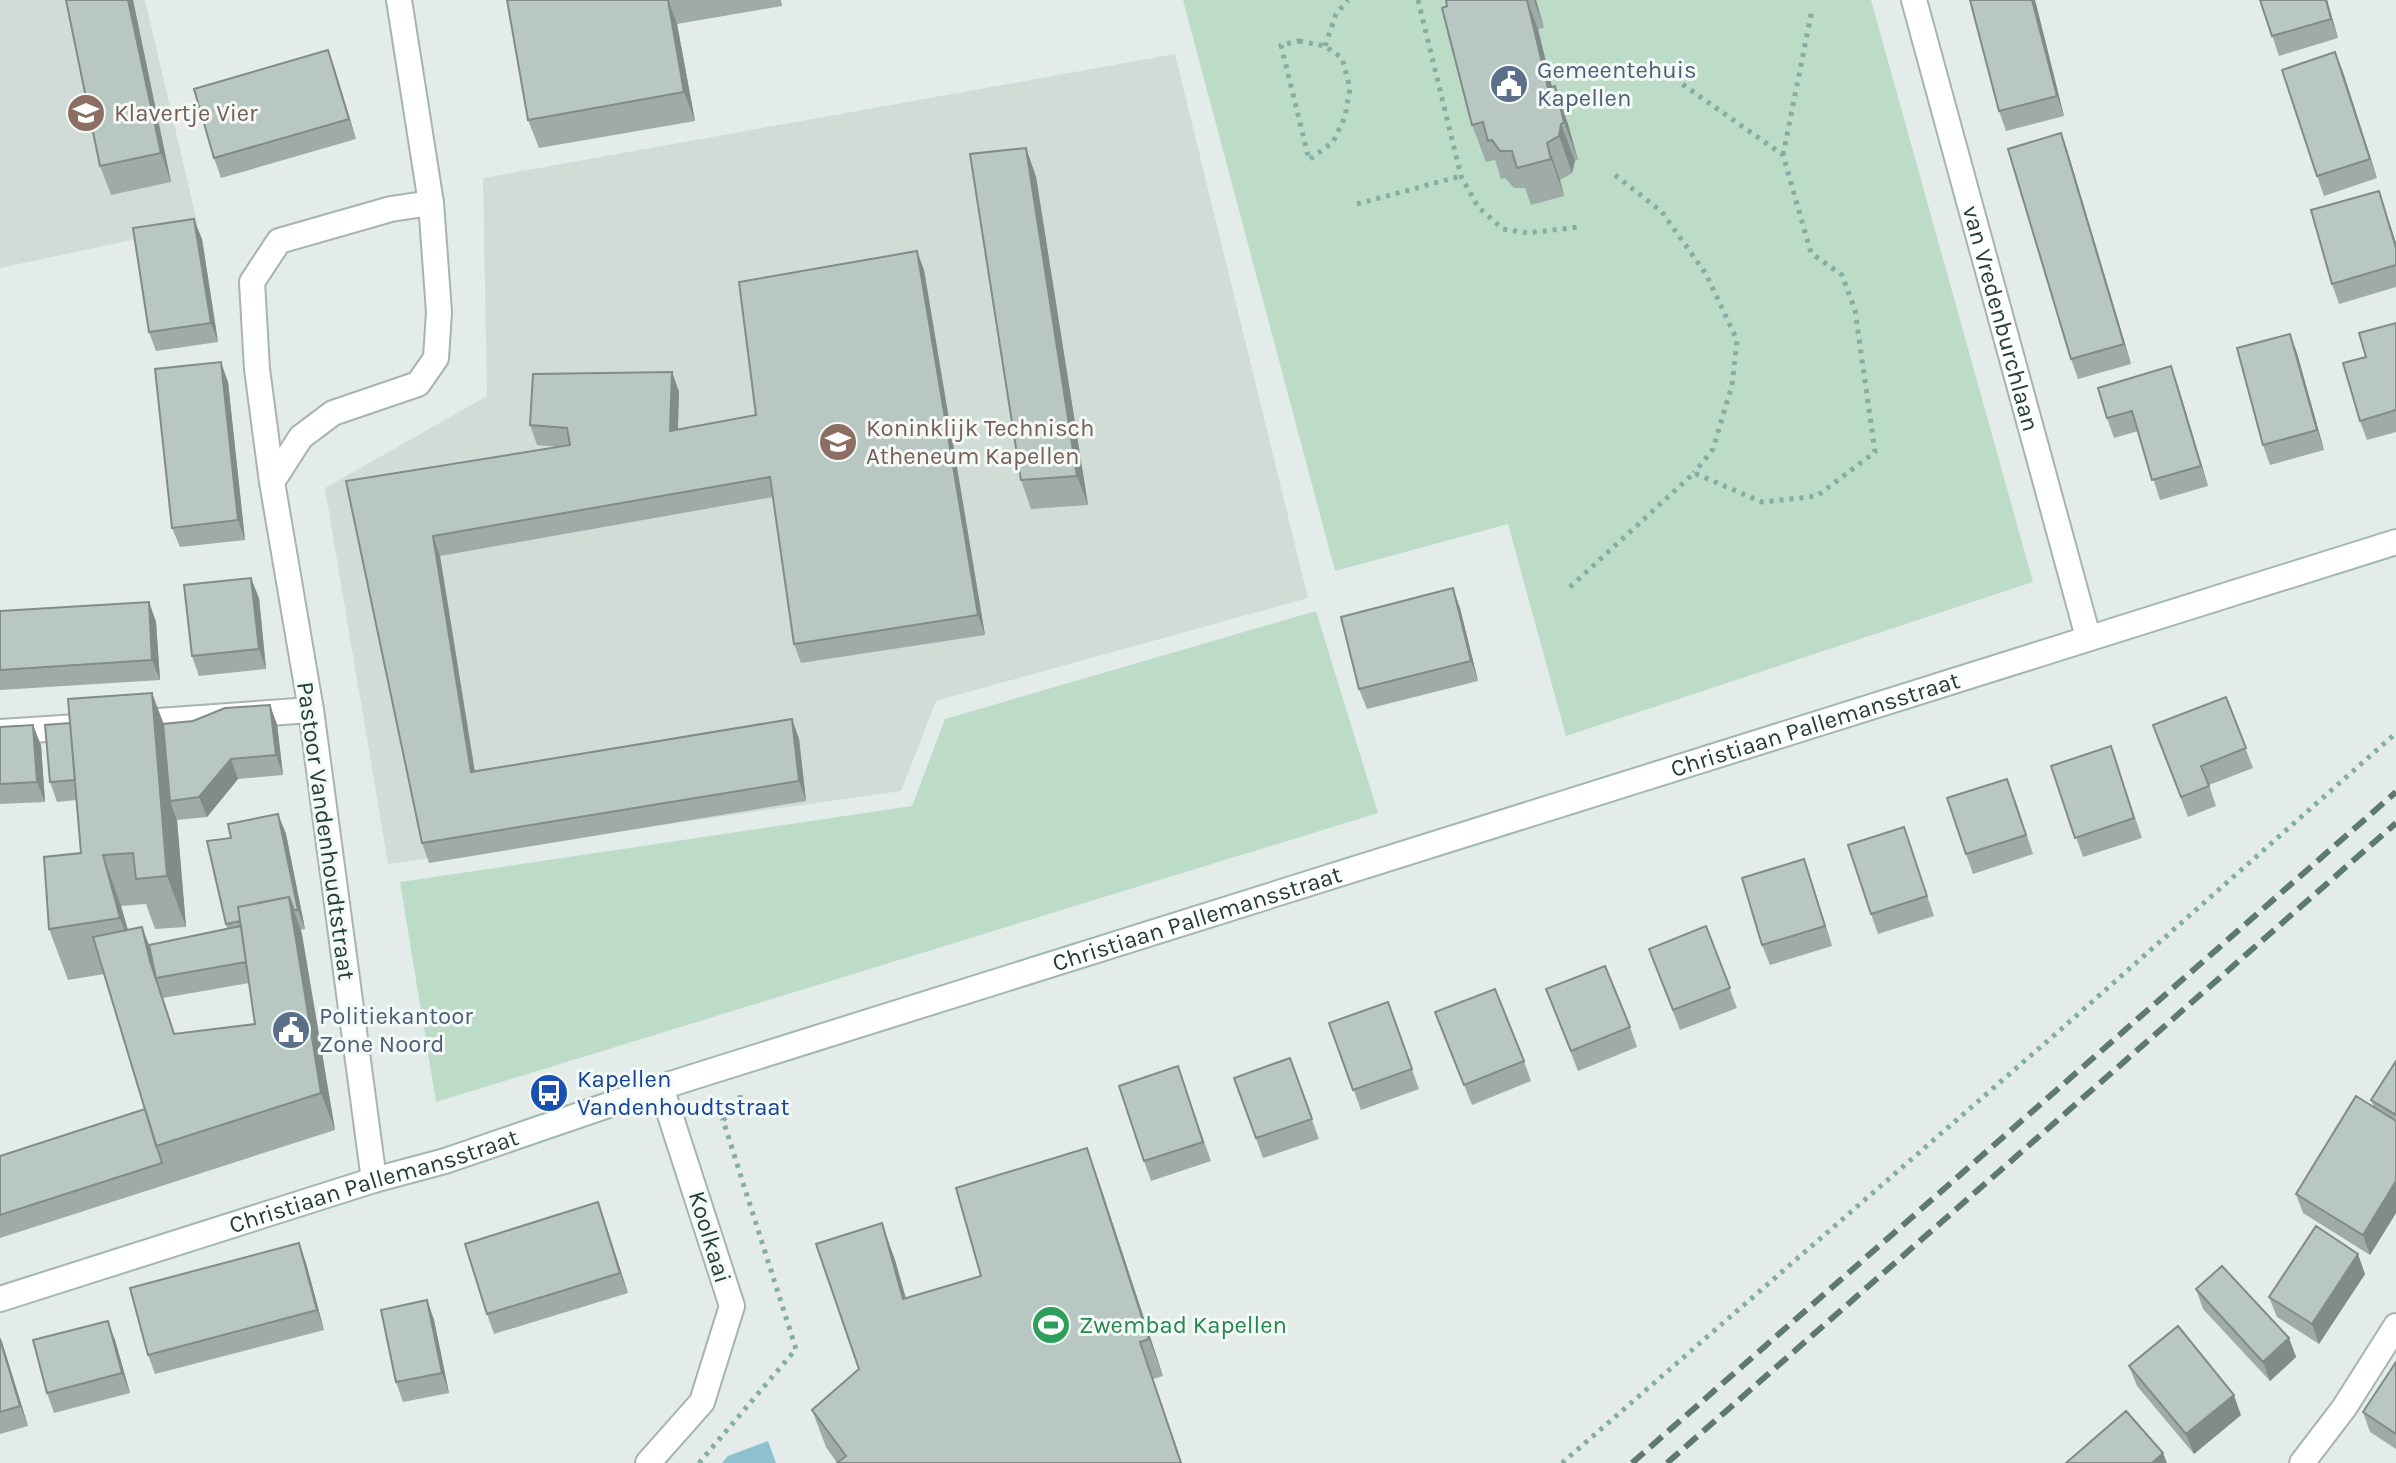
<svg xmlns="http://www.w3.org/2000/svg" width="2396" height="1463" viewBox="0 0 2396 1463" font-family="Karla,sans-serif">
  <rect width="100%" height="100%" fill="#e3ece8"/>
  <!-- built -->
  <path fill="#d1dcd7" d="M 0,0 L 145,0 L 198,226 L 0,268 Z
    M 1175,54 L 1308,598 L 936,701 L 901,791 L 388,864 L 325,488 L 487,396 L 483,178 Z"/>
  <!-- green -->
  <path fill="#bddcc7" d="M 1183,0 L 1871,0 L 2033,582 L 1566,736 L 1508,524 L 1335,571 Z
    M 1316,611 L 1378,813 L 436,1102 L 400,882 L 912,806 L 945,719 Z"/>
  <!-- water -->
  <path fill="#8dc1cf" d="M 768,1441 L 776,1463 L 722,1463 L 728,1456 Z"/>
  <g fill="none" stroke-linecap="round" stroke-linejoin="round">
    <!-- street casing -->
    <g stroke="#a6b4af" stroke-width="28">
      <g id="street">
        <path id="s1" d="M 1914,0 L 2088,637"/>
        <path d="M 272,482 L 301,437 L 333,413 L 418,384 L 436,358 L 439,312 L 431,203 L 399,0"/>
        <path d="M 130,723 L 311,710"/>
        <path d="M 0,732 L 77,727"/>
        <path d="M 374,1180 L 311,710 L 272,482 L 257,369 L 252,282 L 279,241 L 391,209 L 431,203"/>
        <path d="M 648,1463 L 702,1402 L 732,1306 L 661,1087"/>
        <path d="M 2302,1463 L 2344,1408 L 2396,1326"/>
      </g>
    </g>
    <!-- secondary casing -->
    <g stroke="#a2b7b1" stroke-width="28">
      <g id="secondary">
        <path id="s2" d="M 0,1299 L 374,1180 L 445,1161 L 661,1087 L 2396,542"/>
      </g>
    </g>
    <!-- path -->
    <path stroke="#85aea3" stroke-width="5" stroke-dasharray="4 6" stroke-linecap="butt" d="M 1418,0 L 1461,176 L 1478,207 L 1503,229 L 1527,233 L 1579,227
      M 1299,41 L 1325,46 L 1342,58 L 1350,88 L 1345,117 L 1333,142 L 1309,160 L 1281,45 Z
      M 1325,46 L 1336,14 L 1348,0
      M 1783,155 L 1812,10
      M 1615,175 L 1662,212 L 1706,274 L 1737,340 L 1732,385 L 1713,449 L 1694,473
      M 1357,204 L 1461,176
      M 1570,587 L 1694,473 L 1762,502 L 1817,496 L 1875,452 L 1855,310 L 1842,275 L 1811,253 L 1783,155 L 1682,84
      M 699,1463 L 796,1349 L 723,1120 L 741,1102 L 740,1095
      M 1562,1463 L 2059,1031 L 2396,733"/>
    <!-- street -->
    <use href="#street" stroke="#fff" stroke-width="24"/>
    <!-- secondary -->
    <use href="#secondary" stroke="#fff" stroke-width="24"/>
    <!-- rail -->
    <path stroke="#5e7872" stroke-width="6" stroke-dasharray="16 8" stroke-linecap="butt" d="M 1632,1463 L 2396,792
      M 1667,1463 L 2396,823"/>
  </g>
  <!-- wall -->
  <path fill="#9eaba7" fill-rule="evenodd" d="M 66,0 L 133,0 L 171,182 L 111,195 L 100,166 Z
    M 507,0 L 781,0 L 782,6 L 677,24 L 695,121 L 539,148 L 528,120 Z
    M 1446,0 L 1536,0 L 1544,28 L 1538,29 L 1552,87 L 1568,124 L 1578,160 L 1575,161 L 1572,173 L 1560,180 L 1564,196 L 1531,205 L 1525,188 L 1514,188 L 1505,178 L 1501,179 L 1495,160 L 1486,162 L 1472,125 Z
    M 2035,0 L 2064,116 L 2006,131 L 1999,111 Z
    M 2260,0 L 2327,0 L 2338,38 L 2279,56 Z
    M 335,70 L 356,139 L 221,178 L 214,158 Z
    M 2343,72 L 2377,178 L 2324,196 L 2317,176 Z
    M 2061,133 L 2068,153 L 2131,364 L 2078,379 L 2071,359 Z
    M 1026,148 L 1036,177 L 1088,505 L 1031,509 L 1021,480 Z
    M 2379,191 L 2396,243 L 2396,287 L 2339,304 L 2332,284 Z
    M 202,239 L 218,342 L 156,351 L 149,332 Z
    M 924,270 L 985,635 L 801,663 L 794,644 L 773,497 L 440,556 L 475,772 L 792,719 L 799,739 L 806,801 L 429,863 L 422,843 L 346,481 L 560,447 L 537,445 L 530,425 L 672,372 L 679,392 L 678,430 L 756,415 Z
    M 2396,323 L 2396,432 L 2367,440 L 2360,421 L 2366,357 Z
    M 2297,353 L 2324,450 L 2270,465 L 2263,445 Z
    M 2171,366 L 2178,386 L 2208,486 L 2160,500 L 2138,431 L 2114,438 L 2107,418 Z
    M 228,382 L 245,540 L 180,547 L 172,528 Z
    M 259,598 L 266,669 L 199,676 L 192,656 Z
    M 149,602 L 156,622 L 160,680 L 0,690 L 0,611 Z
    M 1460,608 L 1478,681 L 1367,709 L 1359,689 Z
    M 2226,697 L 2253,768 L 2209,785 L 2216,806 L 2188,817 L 2153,725 Z
    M 163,724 L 277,724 L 283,775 L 238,779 L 207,817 L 177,820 L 186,927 L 155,929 L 146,904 L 121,906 L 128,930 L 142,927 L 149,945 L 227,928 L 226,924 L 231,838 L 278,814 L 286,834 L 305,929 L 301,930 L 335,1130 L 0,1238 L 0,1156 L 145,1109 L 104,974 L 68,980 L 49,929 L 81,853 L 76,800 L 57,802 L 50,782 ZM 249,983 L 255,1024 L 175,1034 L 163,998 Z
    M 0,727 L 41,745 L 45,802 L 0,804 Z
    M 2111,746 L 2142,838 L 2083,857 L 2051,766 Z
    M 2015,799 L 2033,854 L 1973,874 L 1966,854 Z
    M 1904,827 L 1934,916 L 1878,934 L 1871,914 Z
    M 1804,859 L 1832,946 L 1770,965 L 1762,945 Z
    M 1706,926 L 1737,1008 L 1680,1030 L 1649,949 Z
    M 1546,989 L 1630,1027 L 1637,1047 L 1578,1071 Z
    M 1388,1002 L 1419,1089 L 1361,1110 L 1329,1023 Z
    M 1435,1012 L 1524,1061 L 1531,1081 L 1472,1105 Z
    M 1290,1058 L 1319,1139 L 1263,1158 L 1234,1078 Z
    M 2396,1061 L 2396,1213 L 2370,1255 L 2303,1213 L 2296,1194 L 2374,1107 L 2371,1100 Z
    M 1178,1066 L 1211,1161 L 1151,1181 L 1144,1161 Z
    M 1100,1185 L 1163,1376 L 1153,1379 L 1182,1463 L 837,1463 L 826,1447 L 812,1410 L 859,1369 L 895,1260 L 906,1298 L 981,1276 Z
    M 598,1202 L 628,1293 L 494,1334 L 487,1314 Z
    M 299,1243 L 306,1263 L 324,1330 L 155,1374 L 148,1355 Z
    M 2365,1274 L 2319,1344 L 2277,1317 L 2269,1297 Z
    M 2196,1289 L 2289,1338 L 2296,1357 L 2270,1381 L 2203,1309 Z
    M 427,1300 L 434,1320 L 449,1393 L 403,1402 L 396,1382 Z
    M 0,1337 L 28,1426 L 0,1434 Z
    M 115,1340 L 130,1393 L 54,1413 L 47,1393 Z
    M 2396,1362 L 2396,1449 L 2370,1432 L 2363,1412 Z
    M 2129,1366 L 2241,1415 L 2194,1454 L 2137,1386 Z"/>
  <!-- shaded-wall -->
  <path fill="#818b88" d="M 128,0 L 133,0 L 171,182 L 161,153 Z
    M 668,0 L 677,24 L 695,121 L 684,92 Z
    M 1527,0 L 1538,29 L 1561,124 L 1575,161 L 1572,173 L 1559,136 Z
    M 1534,0 L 1536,0 L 1544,28 Z
    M 2032,0 L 2035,0 L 2064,116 L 2057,96 Z
    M 2326,0 L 2327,0 L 2338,38 L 2331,19 Z
    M 328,50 L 335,70 L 356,139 L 349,119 Z
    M 2335,52 L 2343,72 L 2377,178 L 2370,159 Z
    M 1555,86 L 1568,124 L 1578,160 L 1564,122 Z
    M 2061,133 L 2068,153 L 2131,364 L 2124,344 Z
    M 1547,143 L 1560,180 L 1564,196 L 1551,159 Z
    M 1026,148 L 1036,177 L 1088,505 L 1077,476 Z
    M 2379,191 L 2396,243 L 2396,248 Z
    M 194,219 L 202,239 L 218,342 L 211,323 Z
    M 917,251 L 924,270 L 985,635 L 978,615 Z
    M 2290,334 L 2297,353 L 2324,450 L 2317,430 Z
    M 221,362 L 228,382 L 245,540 L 238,520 Z
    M 2171,366 L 2178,386 L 2208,486 L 2201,466 Z
    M 672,372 L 679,392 L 677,451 L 670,431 Z
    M 433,536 L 440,556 L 478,792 L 471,772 Z
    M 251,578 L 259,598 L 266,669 L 259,649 Z
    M 1453,588 L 1460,608 L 1478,681 L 1471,661 Z
    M 149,602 L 156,622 L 160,680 L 152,660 Z
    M 152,693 L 171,743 L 170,801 L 177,820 L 186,927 L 167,876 Z
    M 270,705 L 277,724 L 283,775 L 276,755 Z
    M 792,719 L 799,739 L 806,801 L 799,781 Z
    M 33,725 L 41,745 L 45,802 L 37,782 Z
    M 231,759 L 238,779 L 207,817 L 199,797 Z
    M 278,814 L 286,834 L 305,929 L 298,910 Z
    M 103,855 L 121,906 L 139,969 L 120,918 Z
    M 1804,859 L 1811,879 L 1832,946 L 1825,926 Z
    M 289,897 L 302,934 L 335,1130 L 321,1093 Z
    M 142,927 L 156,964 L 156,978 L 187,1072 L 150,961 Z
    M 1087,1148 L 1100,1185 L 1163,1376 L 1149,1339 Z
    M 2396,1181 L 2396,1213 L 2370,1255 L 2363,1235 Z
    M 598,1202 L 605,1222 L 628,1293 L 620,1273 Z
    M 882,1223 L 895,1260 L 916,1336 L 903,1299 Z
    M 299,1243 L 306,1263 L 324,1330 L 317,1310 Z
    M 2358,1254 L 2365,1274 L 2319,1344 L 2312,1324 Z
    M 427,1300 L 434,1320 L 449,1393 L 442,1373 Z
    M 108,1321 L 115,1340 L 130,1393 L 122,1373 Z
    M 0,1337 L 3,1345 L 28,1426 L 20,1406 Z
    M 2289,1338 L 2296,1357 L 2270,1381 L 2263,1362 Z
    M 2234,1395 L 2241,1415 L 2194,1454 L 2186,1434 Z
    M 2163,1453 L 2167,1463 L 2152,1463 Z"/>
  <!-- building -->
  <path fill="#b8c7c2" stroke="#818b88" stroke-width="2" d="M 66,0 L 128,0 L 161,153 L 100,166 Z
    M 507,0 L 668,0 L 684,92 L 528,120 Z
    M 1446,0 L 1527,0 L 1548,88 L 1555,86 L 1564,122 L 1561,124 L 1559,136 L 1547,143 L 1551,159 L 1517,168 L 1512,151 L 1500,151 L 1492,140 L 1488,141 L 1483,122 L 1472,125 L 1442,8 L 1447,6 Z
    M 1970,0 L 2032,0 L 2057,96 L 1999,111 Z
    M 2260,0 L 2326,0 L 2331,19 L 2272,36 Z
    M 328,50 L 349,119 L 214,158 L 194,89 Z
    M 2335,52 L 2370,159 L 2317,176 L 2282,70 Z
    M 2061,133 L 2124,344 L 2071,359 L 2008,149 Z
    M 1026,148 L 1077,476 L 1021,480 L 970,154 Z
    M 2379,191 L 2396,248 L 2396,265 L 2332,284 L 2311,210 Z
    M 194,219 L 211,323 L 149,332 L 133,228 Z
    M 917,251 L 978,615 L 794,644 L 770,477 L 433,536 L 471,772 L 792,719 L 799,781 L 422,843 L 346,481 L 570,445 L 567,428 L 530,425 L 533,374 L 672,372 L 670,431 L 756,415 L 739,282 Z
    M 2396,323 L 2396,410 L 2360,421 L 2343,363 L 2366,357 L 2359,333 Z
    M 2290,334 L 2317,430 L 2263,445 L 2237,348 Z
    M 221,362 L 238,520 L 172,528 L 155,369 Z
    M 2171,366 L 2201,466 L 2152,480 L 2132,411 L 2107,418 L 2098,388 Z
    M 251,578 L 259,649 L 192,656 L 184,585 Z
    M 1453,588 L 1471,661 L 1359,689 L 1341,617 Z
    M 149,602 L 152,660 L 0,670 L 0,611 Z
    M 152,693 L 167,876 L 136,879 L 133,853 L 103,855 L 120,918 L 49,929 L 44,857 L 81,853 L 68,699 Z
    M 2226,697 L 2246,748 L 2201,766 L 2209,786 L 2181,797 L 2153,725 Z
    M 270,705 L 276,755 L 231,759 L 199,797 L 170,801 L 163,724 L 193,721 L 225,708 Z
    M 70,723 L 75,780 L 50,782 L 45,725 Z
    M 33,725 L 37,782 L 0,784 L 0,727 Z
    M 2111,746 L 2134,818 L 2075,838 L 2051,766 Z
    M 2007,779 L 2026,835 L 1966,854 L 1947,798 Z
    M 278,814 L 298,910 L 294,910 L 289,897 L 238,907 L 240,921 L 226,924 L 207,841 L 231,838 L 228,824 Z
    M 1904,827 L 1927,896 L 1871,914 L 1848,845 Z
    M 1804,859 L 1825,926 L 1762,945 L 1742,878 Z
    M 289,897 L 321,1093 L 156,1146 L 93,937 L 142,927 L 150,961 L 174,1034 L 255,1024 L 238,907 Z
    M 241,926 L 246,962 L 156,978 L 149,945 Z
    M 1706,926 L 1730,988 L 1673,1010 L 1649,949 Z
    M 1605,966 L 1630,1027 L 1571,1051 L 1546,989 Z
    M 1495,989 L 1524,1061 L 1464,1085 L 1435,1012 Z
    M 1388,1002 L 1412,1069 L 1353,1090 L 1329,1023 Z
    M 1290,1058 L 1312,1119 L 1256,1138 L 1234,1078 Z
    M 2396,1061 L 2396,1115 L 2371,1100 Z
    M 1178,1066 L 1203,1142 L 1144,1161 L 1119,1086 Z
    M 2356,1096 L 2396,1121 L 2396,1181 L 2363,1235 L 2296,1194 Z
    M 145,1109 L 162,1163 L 0,1215 L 0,1156 Z
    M 1087,1148 L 1149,1339 L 1140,1342 L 1181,1463 L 837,1463 L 846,1456 L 812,1410 L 859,1369 L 816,1244 L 882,1223 L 903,1299 L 981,1276 L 956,1188 Z
    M 598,1202 L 620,1273 L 487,1314 L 465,1244 Z
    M 2316,1226 L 2358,1254 L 2312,1324 L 2269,1297 Z
    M 299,1243 L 317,1310 L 148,1355 L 130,1288 Z
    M 2222,1266 L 2289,1338 L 2263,1362 L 2196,1289 Z
    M 427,1300 L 442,1373 L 396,1382 L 381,1310 Z
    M 108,1321 L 122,1373 L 47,1393 L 33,1340 Z
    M 2178,1326 L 2234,1395 L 2186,1434 L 2129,1366 Z
    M 0,1339 L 20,1406 L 0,1412 Z
    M 2396,1362 L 2396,1434 L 2363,1412 Z
    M 2126,1411 L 2163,1453 L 2152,1463 L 2066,1463 Z"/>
  <!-- icons -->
  <defs>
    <g id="civic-disc" transform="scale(2)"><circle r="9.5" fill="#5c6f8a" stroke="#f3f9f6"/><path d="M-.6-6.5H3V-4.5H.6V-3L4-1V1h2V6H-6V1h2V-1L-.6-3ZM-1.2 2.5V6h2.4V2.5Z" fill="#fff"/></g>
    <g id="school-disc" transform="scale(2)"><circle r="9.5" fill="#8d6e63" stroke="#f3f9f6"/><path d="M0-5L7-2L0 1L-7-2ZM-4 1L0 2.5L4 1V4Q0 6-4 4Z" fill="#fff"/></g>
    <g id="bus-disc" transform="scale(2)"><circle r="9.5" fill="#1a4fb4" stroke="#f3f9f6"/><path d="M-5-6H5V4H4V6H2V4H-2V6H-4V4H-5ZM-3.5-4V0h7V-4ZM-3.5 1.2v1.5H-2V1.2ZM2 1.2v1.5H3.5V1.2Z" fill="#fff"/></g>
    <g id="stadium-disc" transform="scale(2)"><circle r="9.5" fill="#2e9e5b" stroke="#f3f9f6"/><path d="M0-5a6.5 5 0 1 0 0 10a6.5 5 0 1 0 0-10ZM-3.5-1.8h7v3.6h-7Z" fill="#fff"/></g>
  </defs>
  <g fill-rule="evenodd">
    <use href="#civic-disc" x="1509" y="84"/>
    <use href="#school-disc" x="86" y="113"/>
    <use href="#school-disc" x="838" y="442"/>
    <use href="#civic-disc" x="291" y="1030"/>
    <use href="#bus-disc" x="549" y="1093"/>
    <use href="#stadium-disc" x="1051" y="1325"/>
  </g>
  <g text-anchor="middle" stroke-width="6" stroke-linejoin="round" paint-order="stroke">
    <!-- service labels -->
    <g font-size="24" fill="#4e5e75" stroke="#f3f9f6" text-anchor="start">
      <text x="1537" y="78">Gemeentehuis<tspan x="1537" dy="28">Kapellen</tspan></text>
      <text x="319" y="1024">Politiekantoor<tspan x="319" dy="28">Zone Noord</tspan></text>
    </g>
    <!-- education labels -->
    <g font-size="24" fill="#785e54" stroke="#f3f9f6" text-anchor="start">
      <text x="114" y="121">Klavertje Vier</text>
      <text x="866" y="436">Koninklijk Technisch<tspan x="866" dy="28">Atheneum Kapellen</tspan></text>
    </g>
    <!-- street labels -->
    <g font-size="24" fill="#233d37" stroke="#f3f9f6">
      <text dy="8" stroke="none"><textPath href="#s1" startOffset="330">van Vredenburchlaan</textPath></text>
      <text dy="8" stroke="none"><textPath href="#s2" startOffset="1904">Christiaan Pallemansstraat</textPath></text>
      <text transform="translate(326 831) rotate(82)" y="8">Pastoor Vandenhoudtstraat</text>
      <text dy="8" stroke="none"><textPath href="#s2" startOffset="1256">Christiaan Pallemansstraat</textPath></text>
      <text dy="8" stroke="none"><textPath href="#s2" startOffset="392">Christiaan Pallemansstraat</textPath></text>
      <text transform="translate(710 1237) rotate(73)" y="8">Koolkaai</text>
    </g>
    <!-- transit labels -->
    <g font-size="24" fill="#164399" stroke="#f3f9f6" text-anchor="start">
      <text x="577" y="1087">Kapellen<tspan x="577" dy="28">Vandenhoudtstraat</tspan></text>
    </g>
    <!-- leisure labels -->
    <g font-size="24" fill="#27864d" stroke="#f3f9f6" text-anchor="start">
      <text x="1079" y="1333">Zwembad Kapellen</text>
    </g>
  </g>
</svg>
